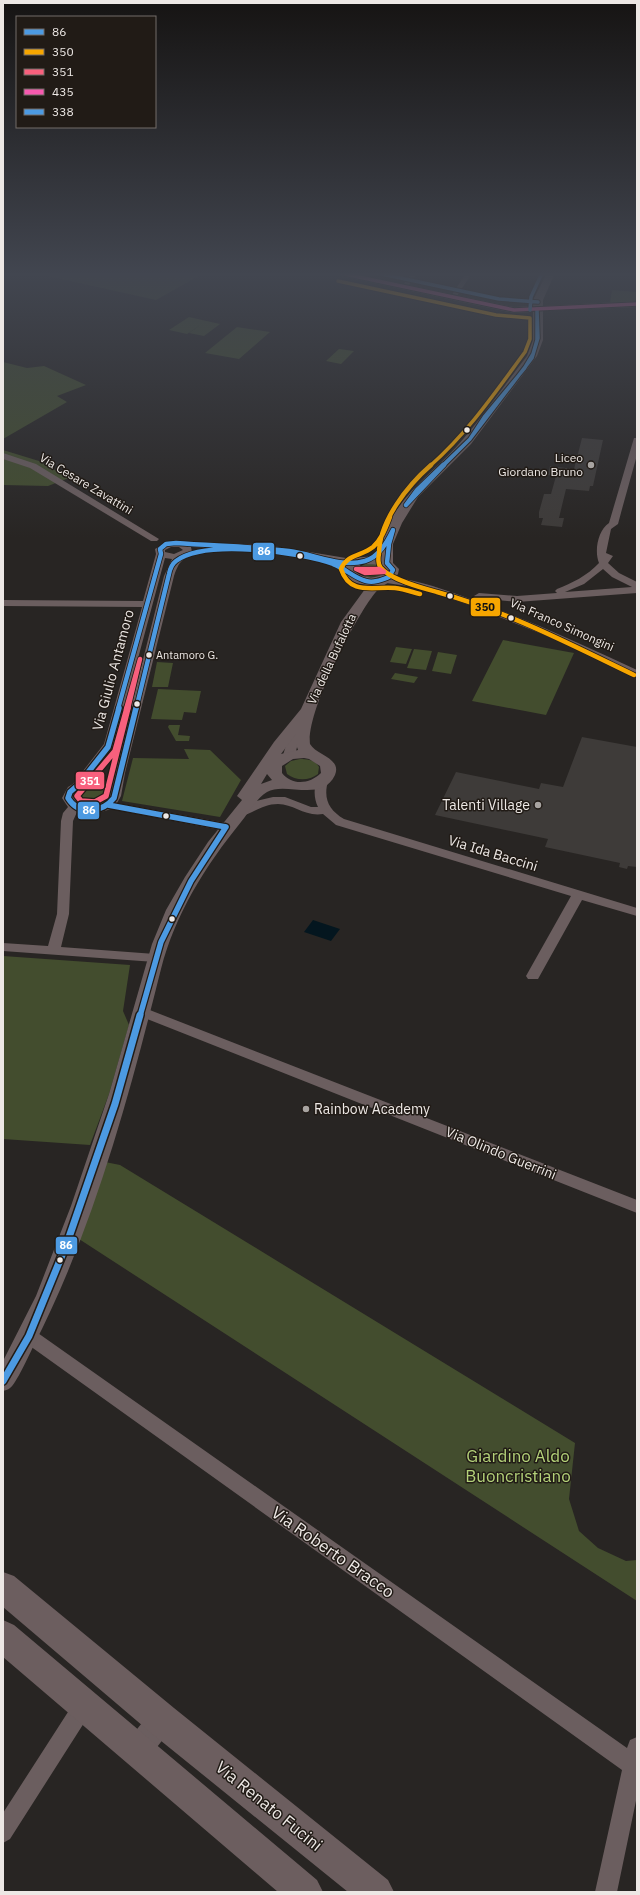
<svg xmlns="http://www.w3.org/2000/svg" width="640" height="1895" viewBox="0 0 640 1895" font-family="'IBM Plex Sans',sans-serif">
  <rect width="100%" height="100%" fill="#282523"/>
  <!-- green -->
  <path fill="#434d2e" d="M 34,273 L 204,273 L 156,300 Z
    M 612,290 L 637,292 L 635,302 L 610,303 Z
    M 189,317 L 220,324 L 204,336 L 189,333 L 202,324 L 187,334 L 169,330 Z
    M 237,327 L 270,332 L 239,359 L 205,353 Z
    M 339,349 L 354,351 L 341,364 L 326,361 Z
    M 3,362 L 27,368 L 44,366 L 86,385 L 57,396 L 67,402 L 3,439 Z
    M 3,450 L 39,461 L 69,478 L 48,486 L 3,485 Z
    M 365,564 L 381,565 L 385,571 L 379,576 L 367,577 L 358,572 L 358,568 Z
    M 503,640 L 574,653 L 546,715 L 472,701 Z
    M 396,647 L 412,649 L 406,664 L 390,662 Z
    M 414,649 L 432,651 L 426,670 L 407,668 Z
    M 438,652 L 457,655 L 451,674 L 432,671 Z
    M 157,662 L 173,663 L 168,687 L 152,687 Z
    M 395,673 L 418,677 L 414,683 L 391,679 Z
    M 158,689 L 201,691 L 196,713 L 184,712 L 182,720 L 151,719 Z
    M 169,725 L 180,725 L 178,735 L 190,736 L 189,741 L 176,741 L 168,727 Z
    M 184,749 L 210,750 L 241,780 L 220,817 L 122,801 L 133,758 L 189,759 Z
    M 300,759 C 308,759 315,760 319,767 L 318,774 C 309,781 296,781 287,774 L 285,766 L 291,761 Z
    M 91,785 L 101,786 L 108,790 L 109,797 C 102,807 88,809 77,804 L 73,798 L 77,790 Z
    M 3,956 L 130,965 L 123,1011 L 129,1025 L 109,1094 L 90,1145 L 3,1139 Z
    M 105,1162 L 120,1165 L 575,1443 L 569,1499 L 579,1531 L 598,1548 L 626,1561 L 637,1560 L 637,1601 L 79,1239 Z"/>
  <!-- water -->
  <path fill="#04161f" d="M 313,920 L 340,929 L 331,941 L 304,932 Z"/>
  <!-- building -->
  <path fill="#3e3b39" d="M 582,438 L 603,440 L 593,486 L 590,486 L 589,491 L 566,489 L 559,518 L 564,518 L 562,527 L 541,525 L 543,518 L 539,518 L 539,512 L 544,494 L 551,494 L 556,476 L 548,475 L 550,466 L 574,469 Z
    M 582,737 L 637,747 L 637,867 L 628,866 L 627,869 L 619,867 L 620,863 L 545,847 L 548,839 L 435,815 L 456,772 L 539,789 L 541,783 L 563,787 Z"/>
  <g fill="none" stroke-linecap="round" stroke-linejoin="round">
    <!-- minor -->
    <path fill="#6b5e5f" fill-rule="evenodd" d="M 411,273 L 417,273 L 407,288 L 403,288 L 402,287 Z
      M 466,273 L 472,273 L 455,299 L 451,299 L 450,298 Z
      M 634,438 L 637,438 L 637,455 L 622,509 L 618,524 L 611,529 L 606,553 L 613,556 L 608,563 L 619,573 L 637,582 L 637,593 L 517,602 L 476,598 L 474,596 L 479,593 L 517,596 L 557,593 L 555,591 L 557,589 C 572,583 587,576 599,563 C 594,551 598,530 609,523 ZM 603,569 L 612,577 L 632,587 L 565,592 L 584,584 Z
      M 3,453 L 36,464 L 159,539 L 157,541 L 151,541 L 30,468 L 3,459 Z
      M 169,541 L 267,545 L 346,558 L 360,558 L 365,561 L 360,564 L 346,564 L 267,551 L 191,547 L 192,552 C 181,563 180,559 174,576 L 125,773 L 121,796 L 117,803 L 226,823 L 232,827 L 226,831 L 111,809 L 95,814 L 77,812 L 73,821 L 69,914 L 61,947 L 155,954 L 160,955 L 162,958 L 160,961 L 155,962 L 3,951 L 3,943 L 48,946 L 57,914 L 61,821 L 63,813 L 68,807 L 62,798 L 68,787 L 73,784 L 104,744 L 142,607 L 3,606 L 3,600 L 143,601 L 156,554 L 155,549 ZM 171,547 L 179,547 L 183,550 L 174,554 L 165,552 L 165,550 ZM 165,558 L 172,559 L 164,576 L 112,783 L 101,779 L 88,779 L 115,744 ZM 89,786 C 98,785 104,786 110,794 L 107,801 L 95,806 L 77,804 L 74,798 L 77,791 Z
      M 382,577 C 410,577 436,587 462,596 C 522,617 580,643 637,670 L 637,677 L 542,634 L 472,606 L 415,587 L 379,582 L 377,580 L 379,578 Z
      M 299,717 L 304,720 L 295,755 L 289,758 L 285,757 L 283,755 L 294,720 Z
      M 322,778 L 328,781 C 323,799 329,810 344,819 L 637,908 L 637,916 L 582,900 L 538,979 L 528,979 L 526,976 L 571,896 L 336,825 L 323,814 C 305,817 294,804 278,804 C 263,804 253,813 240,817 L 234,813 L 252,802 L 273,797 L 285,797 L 311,807 L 318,807 C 314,799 313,787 318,779 Z
      M 142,1007 L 637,1200 L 637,1213 L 137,1015 L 135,1012 L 137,1009 Z
      M 29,1329 L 35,1331 L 627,1748 L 630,1740 L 637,1737 L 637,1796 L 617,1892 L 595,1892 L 622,1770 L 23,1341 L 21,1336 L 23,1331 Z
      M 84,1695 L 91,1698 L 94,1705 L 91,1712 L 10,1839 L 3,1843 L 3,1813 L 77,1698 Z"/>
    <!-- tertiary -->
    <path fill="#6b5e5f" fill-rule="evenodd" d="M 336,273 L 352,273 L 514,307 L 533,306 L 533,300 L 547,273 L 555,273 L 543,300 L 543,306 L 637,301 L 637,307 L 543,311 L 543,340 L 537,356 L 471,444 L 418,497 L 402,523 L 393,544 L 393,563 L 399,569 L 398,574 C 393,582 381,585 375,593 C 354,619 306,713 310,744 C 316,755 342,758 335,775 C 322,803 285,781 267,792 C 256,799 249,812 241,822 C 206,865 175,914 161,969 C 129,1097 94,1228 33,1347 C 29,1355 16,1384 10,1388 C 8,1390 5,1390 3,1391 L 3,1361 L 36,1296 L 71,1206 L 109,1094 L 152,944 L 166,910 L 185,877 L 208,842 L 242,800 L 237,796 L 274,742 L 301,709 L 341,622 L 368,585 C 356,584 347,581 343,569 C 352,555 366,556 381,558 C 381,504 434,475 464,438 C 486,412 506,383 527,356 L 533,340 L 533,312 L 514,313 L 340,276 ZM 362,564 L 381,565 L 387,570 L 386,572 C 377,579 366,579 357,573 L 355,569 ZM 296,734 L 296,744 L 298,750 L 281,754 ZM 304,758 L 309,759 L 320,766 L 321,773 C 310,784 292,786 282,773 L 282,766 L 293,759 ZM 267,774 L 272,780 L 261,784 Z
      M 162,1707 L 171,1711 L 175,1720 L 171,1729 L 147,1760 L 138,1764 L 129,1760 L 125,1751 C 131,1735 146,1714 162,1707 Z"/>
    <!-- primary -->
    <path fill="#6c5e5f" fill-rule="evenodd" d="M 3,1572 L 14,1576 L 174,1708 L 388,1880 L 394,1892 L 348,1892 L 150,1732 L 3,1607 Z
      M 3,1620 L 14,1625 L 317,1880 L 323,1892 L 278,1892 L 3,1657 Z"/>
    <!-- bus-1-far3 casing -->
    <g stroke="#211b16" stroke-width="5.5">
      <path id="bus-1-far3" d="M 470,439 L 485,416 L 524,369 L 533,354 L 537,340 L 537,309
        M 470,439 L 532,358 L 538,338 L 537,309
        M 442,466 L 470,439
        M 443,466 L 470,439"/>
    </g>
    <!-- bus-1-far2 casing -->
    <g stroke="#211b16" stroke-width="6">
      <path id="bus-1-far2" d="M 406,505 L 417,490 L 443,465
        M 406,505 L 444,465
        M 118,709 L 161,554 L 160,549 L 166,544 L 176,543 C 214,546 252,546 289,551 C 314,554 340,568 365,561 C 379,557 387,542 393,530 L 389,544 L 387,563 L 393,570 L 389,577 C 381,580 374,583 366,581 C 354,578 345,568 333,564 C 300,552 205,539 176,561 C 172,564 170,569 169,574 L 136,709"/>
    </g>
    <!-- bus-1-far1 casing -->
    <g stroke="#211b16" stroke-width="8">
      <path id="bus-1-far1" d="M 119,708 L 108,747 L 78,785 L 70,792 L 68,798 C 79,816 102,813 114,798 L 136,708
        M 108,805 L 226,827
        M 140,1016 L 161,942 L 191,881 L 226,827"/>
    </g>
    <!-- bus-1 casing -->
    <g stroke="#211b16" stroke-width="10">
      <path id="bus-1" d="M 3,1381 L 29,1336 L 67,1243 L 115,1104 L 140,1015"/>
    </g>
    <!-- bus-2-far1 casing -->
    <g stroke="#211b16" stroke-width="5.5">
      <path id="bus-2-far1" d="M 338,281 L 496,315 L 530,318 L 530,339 L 525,352 C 494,394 469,431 430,466"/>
    </g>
    <!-- bus-2 casing -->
    <g stroke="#211b16" stroke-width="6">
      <path id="bus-2" d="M 431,465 C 408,485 379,521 379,554 C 378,558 378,565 381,568 C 391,580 422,588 437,592 C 506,611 570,644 634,675
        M 390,517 C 386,527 382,539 373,547 C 362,556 347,554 341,569 C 350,596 373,586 395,588 C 404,589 412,592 420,594"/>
    </g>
    <!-- bus-3-far1 casing -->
    <g stroke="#211b16" stroke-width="6">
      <path id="bus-3-far1" d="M 356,569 L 379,569 L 384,572 L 365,573 Z
        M 126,709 L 140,659 L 128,709"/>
    </g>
    <!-- bus-3 casing -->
    <g stroke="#211b16" stroke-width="8">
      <path id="bus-3" d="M 127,708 L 115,751 L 77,796 L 81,801 L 95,802 L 106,796 L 128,708"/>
    </g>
    <!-- bus-4 casing -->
    <g stroke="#211b16" stroke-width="5.5">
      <path id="bus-4" d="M 340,273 L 514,310 L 637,304"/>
    </g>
    <!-- bus-5 casing -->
    <g stroke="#211b16" stroke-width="5.5">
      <path id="bus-5" d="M 377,273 L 499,299 L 538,302
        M 530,310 L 531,297 L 542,273"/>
    </g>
    <!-- bus-1-far3 -->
    <use href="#bus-1-far3" stroke="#4c9ae2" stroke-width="3.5"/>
    <!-- bus-1-far2 -->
    <use href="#bus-1-far2" stroke="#4c9ae2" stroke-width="4.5"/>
    <!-- bus-1-far1 -->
    <use href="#bus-1-far1" stroke="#4c9ae2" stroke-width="5.5"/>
    <!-- bus-1 -->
    <use href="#bus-1" stroke="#4c9ae2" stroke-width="7"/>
    <!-- bus-2-far1 -->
    <use href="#bus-2-far1" stroke="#f7a600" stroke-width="3.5"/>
    <!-- bus-2 -->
    <use href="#bus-2" stroke="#f7a600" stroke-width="4.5"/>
    <!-- bus-3-far1 -->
    <use href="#bus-3-far1" stroke="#f8607d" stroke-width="4.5"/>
    <!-- bus-3 -->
    <use href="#bus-3" stroke="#f8607d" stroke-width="5.5"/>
    <!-- bus-4 -->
    <use href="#bus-4" stroke="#f75aaf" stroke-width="3.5"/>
    <!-- bus-5 -->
    <use href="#bus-5" stroke="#4c9ae2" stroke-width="3.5"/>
  </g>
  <!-- sky -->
  <linearGradient id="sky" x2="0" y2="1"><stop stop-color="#161413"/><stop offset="0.51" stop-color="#424650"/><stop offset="1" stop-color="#424650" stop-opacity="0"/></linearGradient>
  <rect width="640" height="538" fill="url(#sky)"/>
  <!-- markers -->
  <g fill="#ede8e5" stroke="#211b16" stroke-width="1.5">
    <circle cx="467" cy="430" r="3.5"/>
    <circle cx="300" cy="556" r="3.5"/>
    <circle cx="450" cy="596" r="3.5"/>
    <circle cx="511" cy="618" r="3.5"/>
    <circle cx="149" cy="655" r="3.5"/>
    <circle cx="137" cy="704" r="3.5"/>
    <circle cx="166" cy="816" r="3.5"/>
    <circle cx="172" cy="919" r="3.5"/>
    <circle cx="60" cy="1260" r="3.5"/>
  </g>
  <g fill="#a8a4a1" stroke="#211b16" stroke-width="1.5">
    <circle cx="591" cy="465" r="4"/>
    <circle cx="538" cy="805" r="4"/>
    <circle cx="306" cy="1109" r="4"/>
  </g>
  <g text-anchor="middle" stroke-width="3" stroke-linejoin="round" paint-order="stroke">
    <!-- far-bus labels -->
    <g font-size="11" fill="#ede8e5" stroke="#211b16" text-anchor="start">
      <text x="156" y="659">Antamoro G.</text>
    </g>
    <!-- far-poi labels -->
    <g font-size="12" fill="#ede8e5" stroke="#211b16" text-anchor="end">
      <text x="583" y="462">Liceo<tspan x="583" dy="14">Giordano Bruno</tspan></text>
    </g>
    <!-- far-street labels -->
    <g font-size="12" fill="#ede8e5" stroke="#211b16">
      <text transform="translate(86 484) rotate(31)" y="4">Via Cesare Zavattini</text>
      <text transform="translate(562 625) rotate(24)" y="4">Via Franco Simongini</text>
      <text transform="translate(332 659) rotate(-65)" y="4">Via della Bufalotta</text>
    </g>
    <!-- street labels -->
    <g font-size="14" fill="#ede8e5" stroke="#211b16">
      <text transform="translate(113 670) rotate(-75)" y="5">Via Giulio Antamoro</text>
      <text transform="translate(493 853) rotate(17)" y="5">Via Ida Baccini</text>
      <text transform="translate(501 1153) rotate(22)" y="5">Via Olindo Guerrini</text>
    </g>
    <!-- poi labels -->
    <g font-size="14" fill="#ede8e5" stroke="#211b16" text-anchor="end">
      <text x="530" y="810">Talenti Village</text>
      <text x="314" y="1114" text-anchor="start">Rainbow Academy</text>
    </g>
    <!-- near-park labels -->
    <g font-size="17" fill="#b4d279" stroke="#211b16">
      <text x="518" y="1462">Giardino Aldo<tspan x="518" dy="20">Buoncristiano</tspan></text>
    </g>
    <!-- near-street labels -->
    <g font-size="17" fill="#ede8e5" stroke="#211b16">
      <text transform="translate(333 1552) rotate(35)" y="6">Via Roberto Bracco</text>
      <text transform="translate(269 1806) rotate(39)" y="6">Via Renato Fucini</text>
    </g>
  </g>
  <g stroke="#211b16" stroke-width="1.5">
    <rect x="252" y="542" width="23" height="19" rx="4" fill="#4c9ae2"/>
    <rect x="470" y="597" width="31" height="20" rx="4" fill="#f7a600"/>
    <rect x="75" y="771" width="30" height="19" rx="4" fill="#f8607d"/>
    <rect x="77" y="801" width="23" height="19" rx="4" fill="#4c9ae2"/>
    <rect x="55" y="1236" width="23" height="19" rx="4" fill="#4c9ae2"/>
  </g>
  <g font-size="11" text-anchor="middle" font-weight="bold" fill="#fff">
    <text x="264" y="555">86</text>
    <text x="90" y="785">351</text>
    <text x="89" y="814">86</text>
    <text x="66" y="1249">86</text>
  </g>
  <g font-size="11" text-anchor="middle" font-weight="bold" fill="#111">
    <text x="485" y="611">350</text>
  </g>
  <!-- border -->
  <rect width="640" height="1895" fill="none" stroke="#ede8e5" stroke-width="8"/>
  <!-- legend -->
  <rect x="16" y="16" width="140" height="112" fill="#211b16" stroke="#736d69"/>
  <rect x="24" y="29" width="20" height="6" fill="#4c9ae2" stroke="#736d69"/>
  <text x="52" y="36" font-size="12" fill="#ede8e5">86</text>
  <rect x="24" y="49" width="20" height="6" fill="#f7a600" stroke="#736d69"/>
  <text x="52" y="56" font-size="12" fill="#ede8e5">350</text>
  <rect x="24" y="69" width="20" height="6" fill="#f8607d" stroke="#736d69"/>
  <text x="52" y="76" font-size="12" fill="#ede8e5">351</text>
  <rect x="24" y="89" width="20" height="6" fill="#f75aaf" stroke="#736d69"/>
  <text x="52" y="96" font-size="12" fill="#ede8e5">435</text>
  <rect x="24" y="109" width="20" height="6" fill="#4c9ae2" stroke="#736d69"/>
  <text x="52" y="116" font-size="12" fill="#ede8e5">338</text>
</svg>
